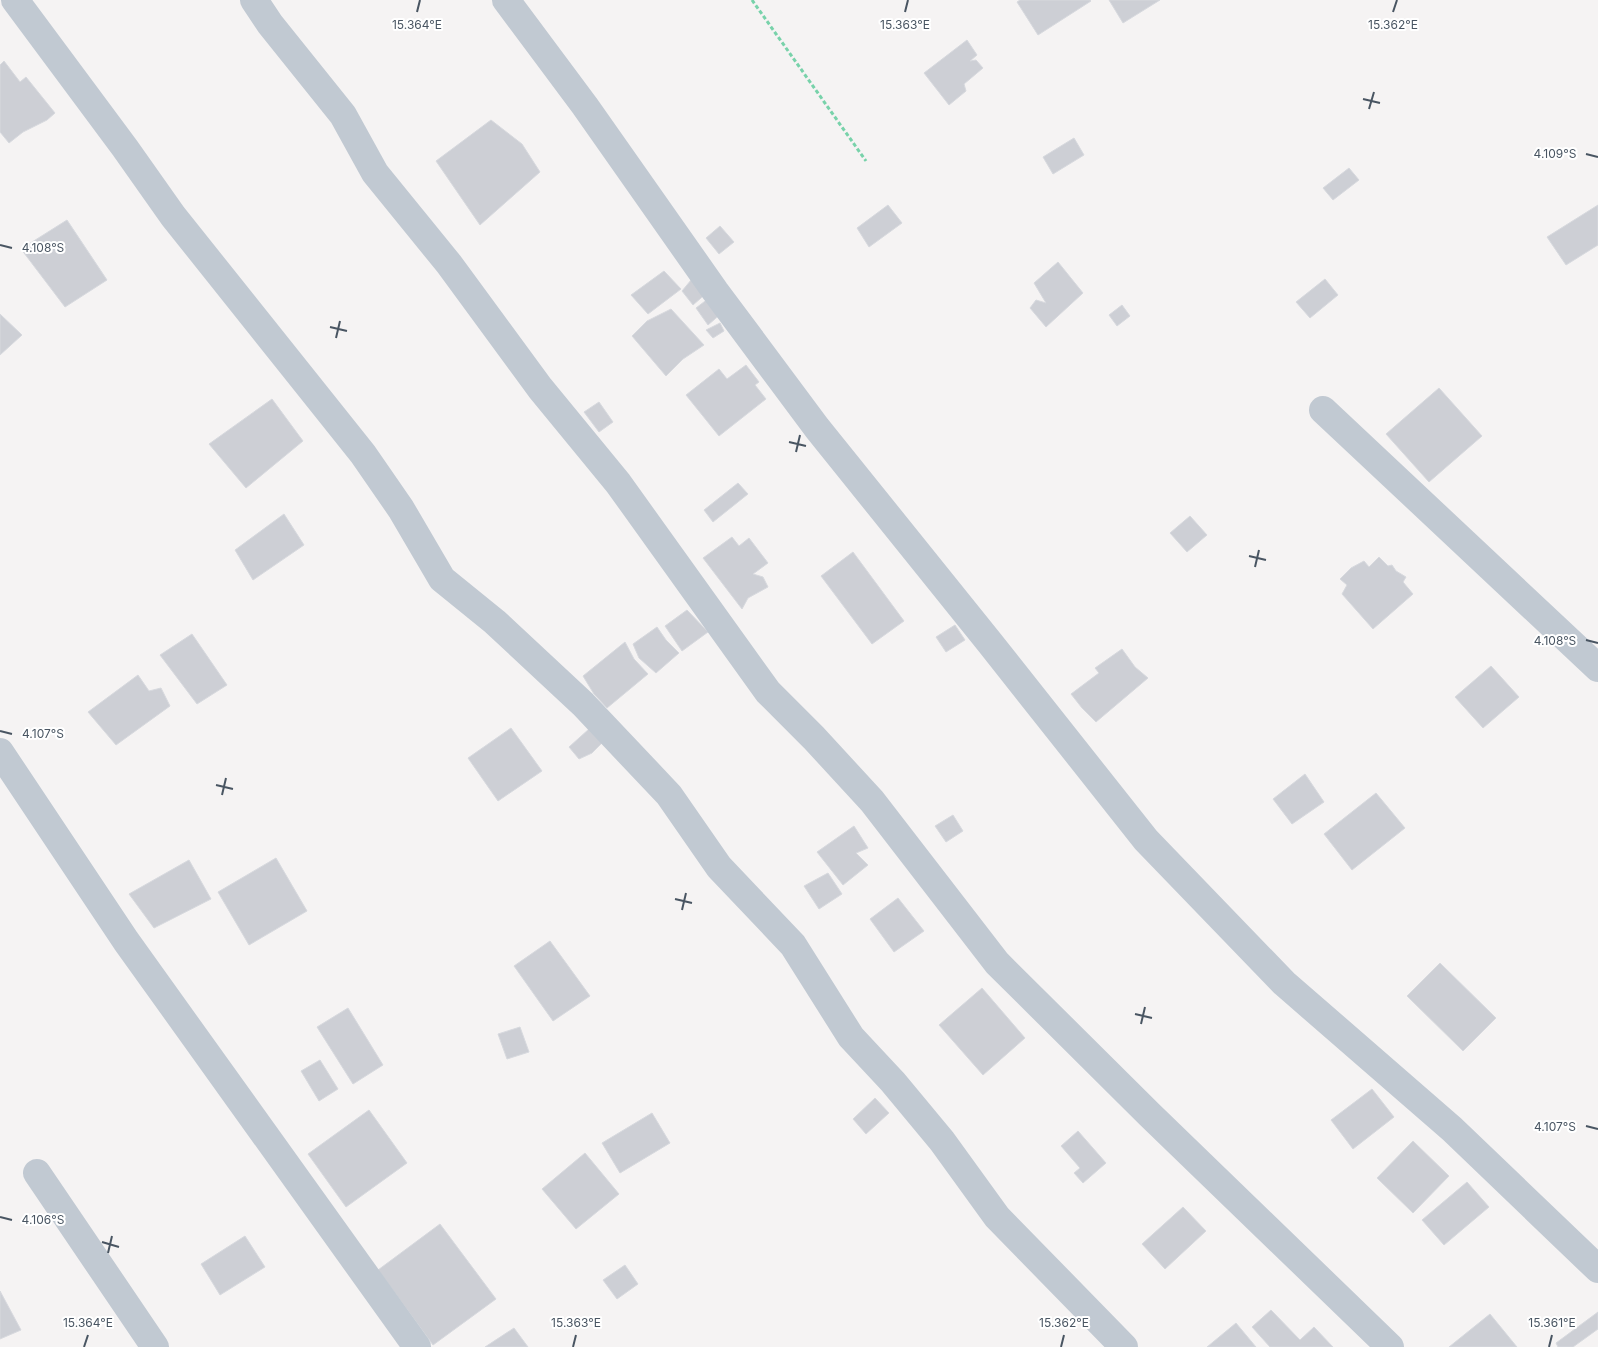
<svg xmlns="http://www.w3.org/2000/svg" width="1598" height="1347" viewBox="0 0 1598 1347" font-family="Inter,sans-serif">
  <rect width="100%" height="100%" fill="#f5f3f3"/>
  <!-- building -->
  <path fill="#cdcfd5" stroke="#d7d9de" d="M 1020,0 L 1090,0 L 1091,1 L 1038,35 L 1017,2 Z
    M 1109,0 L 1160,0 L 1123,23 Z
    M 967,40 L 977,55 L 970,61 L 976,60 L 983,68 L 964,84 L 966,91 L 949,105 L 924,73 Z
    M 4,61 L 20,82 L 26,77 L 55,113 L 47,120 L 23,132 L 9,143 L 0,132 L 0,65 Z
    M 491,120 L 522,144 L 540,172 L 480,225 L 436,161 Z
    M 1074,138 L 1084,155 L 1053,174 L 1043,157 Z
    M 1349,168 L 1359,180 L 1333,200 L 1323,188 Z
    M 888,205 L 902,223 L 869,247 L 857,228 Z
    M 1598,205 L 1598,245 L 1566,265 L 1547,237 Z
    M 67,220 L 107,280 L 65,307 L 21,249 Z
    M 720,226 L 734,242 L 719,254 L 706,238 Z
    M 1058,262 L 1083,293 L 1046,327 L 1030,308 L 1036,300 L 1046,303 L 1034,283 Z
    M 664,271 L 681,289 L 648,314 L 631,295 Z
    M 696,274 L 709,291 L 693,305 L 682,291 Z
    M 1325,279 L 1338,295 L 1310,318 L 1296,302 Z
    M 713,295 L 723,312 L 708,325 L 696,308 Z
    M 1122,305 L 1130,316 L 1117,326 L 1109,315 Z
    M 671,309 L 704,345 L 683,359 L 666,376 L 632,336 L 647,321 Z
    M 0,314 L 22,335 L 0,355 Z
    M 720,323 L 724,331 L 713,338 L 706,330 Z
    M 746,365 L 759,382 L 755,385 L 766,399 L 719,436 L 686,395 L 719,369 L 727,379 Z
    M 1439,388 L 1482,436 L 1429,482 L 1386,434 Z
    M 272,399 L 303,441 L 246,488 L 209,444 Z
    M 599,402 L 613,422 L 599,432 L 584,412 Z
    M 738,483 L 748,494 L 713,522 L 704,510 Z
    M 284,514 L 304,545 L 253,580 L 235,550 Z
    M 1190,516 L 1207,535 L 1187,552 L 1170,533 Z
    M 732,537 L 739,546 L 749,538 L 768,563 L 753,574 L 763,577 L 768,587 L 748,598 L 742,609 L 703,558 Z
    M 853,552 L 904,621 L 872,644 L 821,576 Z
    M 1379,557 L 1388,566 L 1392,565 L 1396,571 L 1406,577 L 1403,582 L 1413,594 L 1373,629 L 1342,594 L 1347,585 L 1340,579 L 1351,568 L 1364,561 L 1369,567 Z
    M 687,610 L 708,632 L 682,651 L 665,626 Z
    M 955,625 L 965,640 L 946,652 L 936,637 Z
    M 657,627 L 666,640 L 679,653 L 656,673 L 639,658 L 633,644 Z
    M 192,634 L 227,685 L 197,704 L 160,655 Z
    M 625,642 L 634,659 L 648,674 L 607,708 L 594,694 L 583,676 Z
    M 1122,649 L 1135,667 L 1148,678 L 1096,722 L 1082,708 L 1071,694 L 1099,673 L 1095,668 Z
    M 1491,666 L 1519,697 L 1483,728 L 1455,697 Z
    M 138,675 L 149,691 L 161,688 L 170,706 L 116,745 L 88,712 Z
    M 511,728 L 542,771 L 498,801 L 468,758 Z
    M 589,729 L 602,743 L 592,753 L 579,759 L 569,747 Z
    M 1305,774 L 1324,802 L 1292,824 L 1273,799 Z
    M 1376,793 L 1405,828 L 1352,870 L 1324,834 Z
    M 953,815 L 963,831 L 946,842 L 935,826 Z
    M 854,826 L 868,848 L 856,853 L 868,865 L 843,885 L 817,852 Z
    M 276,858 L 307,911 L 249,945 L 218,892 Z
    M 189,860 L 211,899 L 154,928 L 129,894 Z
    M 828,873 L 842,894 L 819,909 L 804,886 Z
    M 898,898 L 924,931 L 894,952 L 870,919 Z
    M 550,941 L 590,996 L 553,1021 L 514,966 Z
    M 1440,963 L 1496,1018 L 1463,1051 L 1407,996 Z
    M 982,988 L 1025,1038 L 983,1075 L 939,1025 Z
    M 348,1008 L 383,1065 L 353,1084 L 317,1027 Z
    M 520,1027 L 529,1052 L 507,1059 L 498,1034 Z
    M 320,1060 L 338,1089 L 319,1101 L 301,1071 Z
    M 1372,1089 L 1394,1117 L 1353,1149 L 1331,1120 Z
    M 875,1098 L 889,1113 L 866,1134 L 853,1119 Z
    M 369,1110 L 407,1163 L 346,1207 L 308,1154 Z
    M 652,1113 L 670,1143 L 620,1173 L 602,1143 Z
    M 1078,1131 L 1106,1163 L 1083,1183 L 1074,1173 L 1080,1168 L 1061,1146 Z
    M 1413,1141 L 1449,1176 L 1413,1213 L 1377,1178 Z
    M 585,1153 L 619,1194 L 576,1229 L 542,1189 Z
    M 1467,1182 L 1489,1207 L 1444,1245 L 1422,1220 Z
    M 1183,1207 L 1206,1231 L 1165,1269 L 1142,1244 Z
    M 440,1224 L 496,1299 L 433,1345 L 378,1270 Z
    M 245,1236 L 265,1267 L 220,1295 L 201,1264 Z
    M 625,1265 L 638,1284 L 617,1299 L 603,1280 Z
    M 0,1291 L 21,1330 L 0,1339 Z
    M 1271,1310 L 1300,1340 L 1314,1327 L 1333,1347 L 1270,1347 L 1252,1327 Z
    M 1598,1312 L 1598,1329 L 1573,1347 L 1558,1347 L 1556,1343 Z
    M 1490,1314 L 1517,1347 L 1449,1347 Z
    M 1236,1323 L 1256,1347 L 1207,1347 Z
    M 514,1328 L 528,1347 L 485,1347 Z"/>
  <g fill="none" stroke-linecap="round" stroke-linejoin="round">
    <!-- path -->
    <path stroke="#78d2aa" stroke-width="3" stroke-dasharray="4 2.5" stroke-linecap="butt" d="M 752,0 L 866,161"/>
    <!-- street -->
    <path stroke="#c1c9d2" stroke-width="28" d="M 15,0 L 125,148 L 173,216 L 363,454 L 401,509 L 442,579 L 495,622 L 583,704 L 669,795 L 719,867 L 793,945 L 851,1037 L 893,1082 L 942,1141 L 997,1217 L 1124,1347
      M 254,0 L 270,24 L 343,115 L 375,173 L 449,264 L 540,388 L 618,483 L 768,692 L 814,738 L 872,801 L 997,963 L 1150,1115 L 1390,1347
      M 506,0 L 585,106 L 715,291 L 817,428 L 990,643 L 1146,840 L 1284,983 L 1452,1129 L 1598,1269
      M 1323,410 L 1598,668
      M 0,752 L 126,941 L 417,1347
      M 37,1173 L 155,1347"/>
  </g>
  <!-- ticks -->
  <path fill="none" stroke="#495562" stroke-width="2" d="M 417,12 L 420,0M 905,12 L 908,0M 1393,12 L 1397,0M 1363,99 L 1380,103M 1369,109 L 1374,92M 1586,154 L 1598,157M 0,245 L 12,248M 330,327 L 347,331M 336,338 L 340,321M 789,442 L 806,446M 796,452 L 800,435M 1249,556 L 1266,560M 1255,567 L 1259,550M 1586,640 L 1598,643M 0,731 L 12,734M 216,785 L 233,789M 222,795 L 226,778M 675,899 L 692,903M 682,910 L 686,893M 1135,1014 L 1152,1018M 1141,1024 L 1145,1007M 1586,1126 L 1598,1129M 0,1217 L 12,1220M 102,1242 L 119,1247M 108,1253 L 112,1236M 84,1347 L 88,1335M 573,1347 L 576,1335M 1061,1347 L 1064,1335M 1549,1347 L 1552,1335"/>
  <g font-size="12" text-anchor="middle" fill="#495562" stroke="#fff" stroke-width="4" stroke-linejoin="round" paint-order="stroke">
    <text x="417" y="29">15.364°E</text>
    <text x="905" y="29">15.363°E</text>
    <text x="1393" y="29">15.362°E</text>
    <text x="1555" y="158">4.109°S</text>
    <text x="43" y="252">4.108°S</text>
    <text x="1555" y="645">4.108°S</text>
    <text x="43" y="738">4.107°S</text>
    <text x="1555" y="1131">4.107°S</text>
    <text x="43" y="1224">4.106°S</text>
    <text x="88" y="1327">15.364°E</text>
    <text x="576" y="1327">15.363°E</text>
    <text x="1064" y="1327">15.362°E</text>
    <text x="1552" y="1327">15.361°E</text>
  </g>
</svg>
